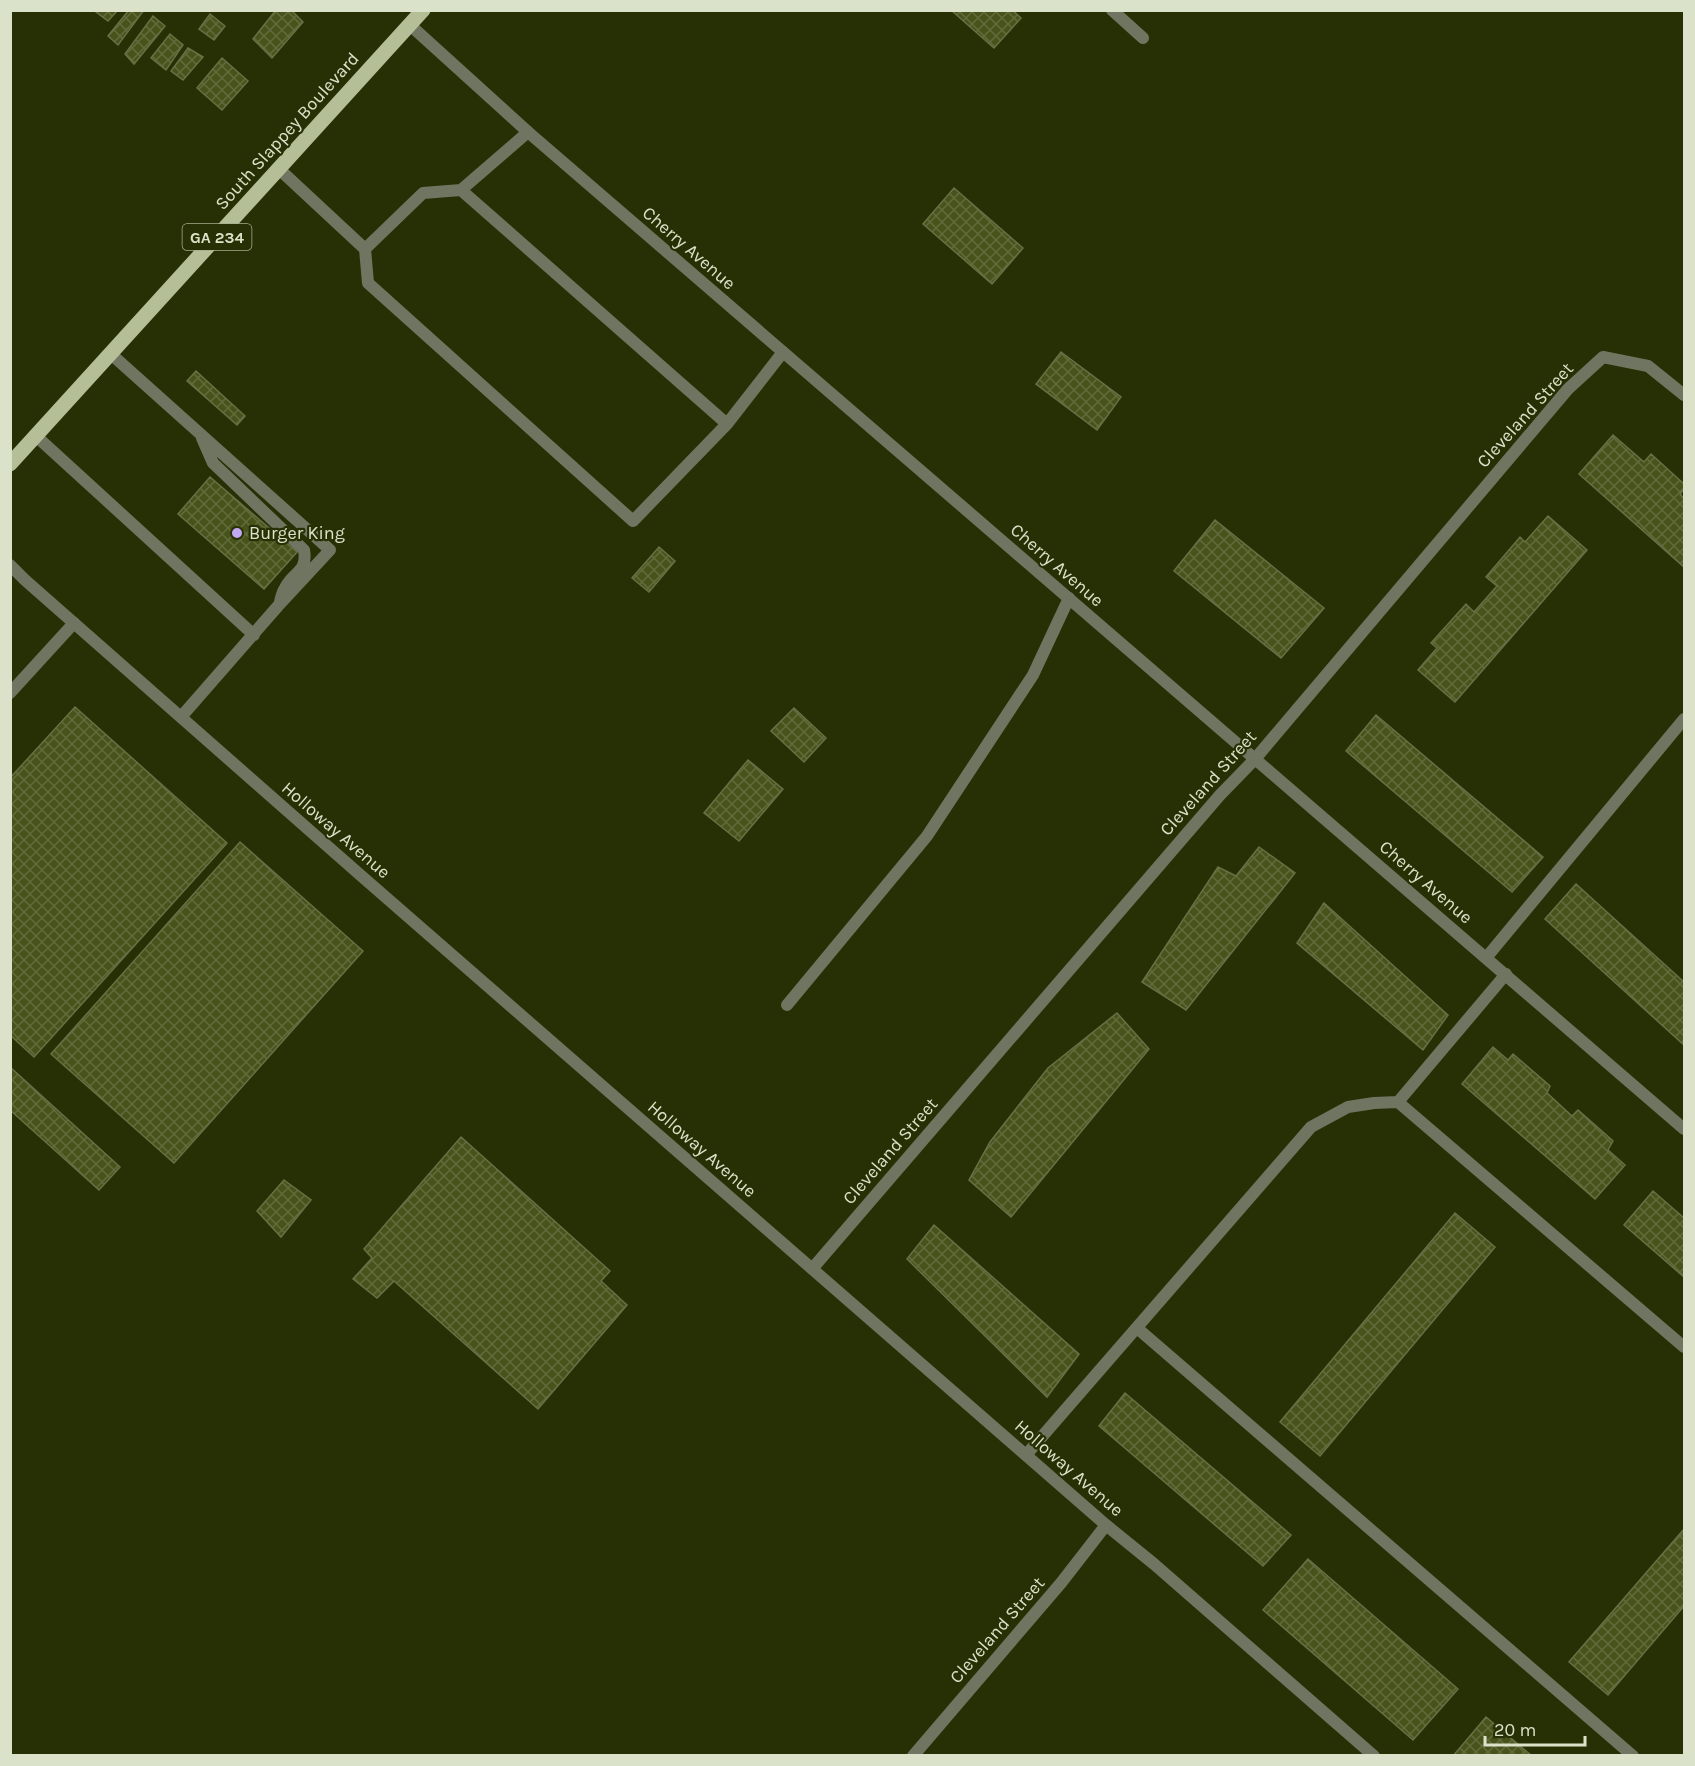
<svg xmlns="http://www.w3.org/2000/svg" width="1695" height="1766" viewBox="0 0 1695 1766" font-family="Karla,sans-serif">
  <defs>
    <pattern id="building-cross-hatch" width="8" height="8" patternUnits="userSpaceOnUse" patternTransform="scale(1.5)"><rect width="8" height="8" fill="#47531b"/><path d="M0 0l8 8M0 8l8-8" fill="none" stroke="#616b3b"/></pattern>
  </defs>
  <rect width="100%" height="100%" fill="#273004"/>
  <!-- building -->
  <path fill="url(#building-cross-hatch)" stroke="#667146" stroke-width="1.5" d="M 98,10 L 118,10 L 108,21 L 96,12 Z
    M 129,10 L 144,10 L 118,45 L 108,36 Z
    M 276,10 L 291,10 L 303,22 L 272,58 L 253,39 Z
    M 951,10 L 1012,10 L 1021,18 L 994,48 Z
    M 210,14 L 225,26 L 214,40 L 199,29 Z
    M 153,16 L 165,26 L 134,64 L 125,54 Z
    M 170,34 L 183,45 L 166,70 L 151,58 Z
    M 188,48 L 203,57 L 183,80 L 171,71 Z
    M 222,58 L 248,81 L 222,110 L 197,88 Z
    M 954,188 L 1023,248 L 992,284 L 923,224 Z
    M 1061,352 L 1121,397 L 1097,430 L 1036,384 Z
    M 196,371 L 245,416 L 237,425 L 187,381 Z
    M 1613,435 L 1644,462 L 1651,454 L 1684,484 L 1684,489 L 1680,494 L 1684,499 L 1684,567 L 1579,474 Z
    M 210,477 L 297,552 L 264,589 L 178,514 Z
    M 1548,516 L 1587,550 L 1455,702 L 1418,670 L 1437,648 L 1431,643 L 1466,604 L 1474,612 L 1497,586 L 1486,577 L 1520,537 L 1525,542 Z
    M 1215,520 L 1324,608 L 1281,658 L 1174,571 Z
    M 659,547 L 675,561 L 649,592 L 632,578 Z
    M 75,707 L 227,843 L 34,1057 L 10,1035 L 10,778 Z
    M 794,708 L 826,738 L 804,762 L 771,731 Z
    M 1376,715 L 1543,857 L 1512,892 L 1346,751 Z
    M 748,760 L 783,789 L 739,841 L 704,813 Z
    M 240,842 L 363,951 L 174,1163 L 51,1054 Z
    M 1259,847 L 1295,873 L 1186,1010 L 1142,982 L 1218,867 L 1236,876 Z
    M 1576,884 L 1684,982 L 1684,1045 L 1545,919 Z
    M 1324,903 L 1448,1015 L 1423,1050 L 1297,943 Z
    M 1117,1013 L 1149,1049 L 1011,1217 L 969,1180 L 990,1142 L 1048,1068 Z
    M 1493,1047 L 1508,1060 L 1513,1054 L 1550,1086 L 1547,1093 L 1572,1116 L 1578,1110 L 1613,1141 L 1608,1150 L 1625,1165 L 1595,1199 L 1462,1084 Z
    M 10,1067 L 120,1167 L 99,1190 L 10,1110 Z
    M 461,1137 L 610,1271 L 601,1281 L 627,1305 L 538,1409 L 394,1281 L 377,1298 L 353,1279 L 372,1258 L 364,1249 Z
    M 284,1180 L 311,1200 L 281,1237 L 257,1211 Z
    M 1653,1191 L 1684,1218 L 1684,1277 L 1624,1225 Z
    M 1455,1213 L 1495,1247 L 1320,1456 L 1280,1422 Z
    M 934,1225 L 1079,1354 L 1047,1397 L 907,1259 Z
    M 1125,1393 L 1291,1535 L 1263,1566 L 1099,1426 Z
    M 1684,1529 L 1684,1606 L 1608,1695 L 1569,1662 Z
    M 1308,1559 L 1458,1689 L 1413,1740 L 1263,1610 Z
    M 1486,1717 L 1532,1756 L 1453,1756 Z"/>
  <g fill="none" stroke-linecap="round" stroke-linejoin="round">
    <!-- lane -->
    <path stroke="#707562" stroke-width="12" d="M 1112,10 L 1143,38
      M 279,169 L 365,249 L 423,193 L 461,190 L 528,132
      M 461,190 L 727,424 L 783,352
      M 365,249 L 368,283 L 633,521 L 727,424
      M 111,354 L 330,550 L 278,606 L 181,717
      M 36,436 L 254,635
      M 202,438 L 213,463 L 304,550 C 308,573 293,571 285,588 C 282,592 281,598 280,602
      M 10,693 L 74,623
      M 1486,958 L 1684,719
      M 787,1005 L 927,836 L 1033,675 L 1069,598
      M 1398,1102 L 1684,1347
      M 1137,1328 L 1633,1756
      M 1026,1455 L 1311,1127 L 1348,1107 L 1374,1103 L 1398,1102 L 1506,974"/>
    <!-- street -->
    <path stroke="#707562" stroke-width="12" d="M 410,25 L 528,132 L 1684,1129
      M 10,565 L 25,580 L 358,873 L 1106,1525 L 1154,1564 L 1374,1756
      M 812,1269 L 1220,795 L 1255,759 L 1568,389 L 1603,357 L 1648,366 L 1684,395
      M 913,1756 L 1061,1583 L 1106,1525"/>
    <!-- primary -->
    <path stroke="#b4bf98" stroke-width="15" d="M 10,464 L 423,10"/>
  </g>
  <!-- markers -->
  <circle fill="#c2a7f2" stroke="#273004" stroke-width="2" cx="237" cy="533" r="6"/>
  <g text-anchor="middle" stroke-width="4.5" stroke-linejoin="round" paint-order="stroke">
    <!-- shield labels -->
    <rect fill="#273004" stroke="#a5ad8f" stroke-width="1.5" x="182.5" y="224" width="69" height="26" rx="4.5"/>
    <g font-size="16" font-weight="bold" fill="#dbe2ca">
      <text x="217" y="243">GA 234</text>
    </g>
    <!-- street labels -->
    <g font-size="18" fill="#dbe2ca" stroke="#273004">
      <text transform="translate(287 131) rotate(-48)" y="6">South Slappey Boulevard</text>
      <text transform="translate(689 248) rotate(41)" y="6">Cherry Avenue</text>
      <text transform="translate(1525 415) rotate(-48)" y="6">Cleveland Street</text>
      <text transform="translate(1057 565) rotate(41)" y="6">Cherry Avenue</text>
      <text transform="translate(1208 783) rotate(-48)" y="6">Cleveland Street</text>
      <text transform="translate(336 830) rotate(41)" y="6">Holloway Avenue</text>
      <text transform="translate(1426 882) rotate(41)" y="6">Cherry Avenue</text>
      <text transform="translate(702 1149) rotate(41)" y="6">Holloway Avenue</text>
      <text transform="translate(890 1151) rotate(-49)" y="6">Cleveland Street</text>
      <text transform="translate(1069 1468) rotate(41)" y="6">Holloway Avenue</text>
      <text transform="translate(997 1630) rotate(-49)" y="6">Cleveland Street</text>
    </g>
    <!-- poi labels -->
    <g font-size="18" fill="#dbe2ca" stroke="#273004" text-anchor="start">
      <text x="249" y="539">Burger King</text>
    </g>
  </g>
  <!-- border -->
  <rect width="1695" height="1766" fill="none" stroke="#dbe2ca" stroke-width="24"/>
  <!-- scale -->
  <path d="M1485 1736v9h100v-9" fill="none" stroke="#dbe2ca" stroke-width="3"/>
  <text x="1494" y="1736" font-size="18" fill="#dbe2ca" stroke="#273004" stroke-width="4.5" paint-order="stroke">20 m</text>
</svg>
